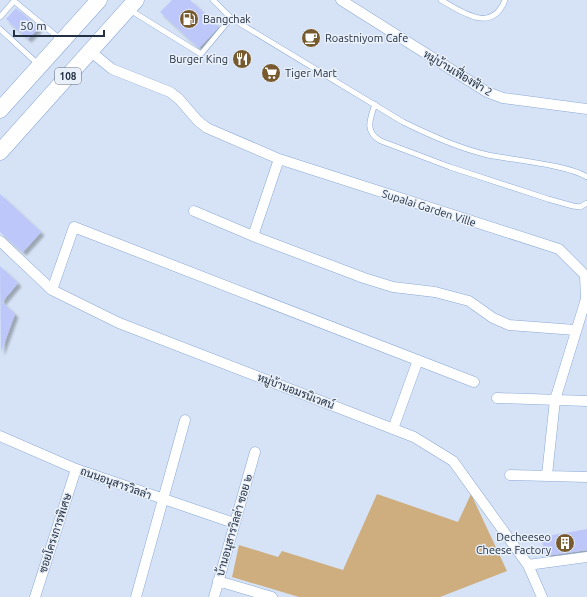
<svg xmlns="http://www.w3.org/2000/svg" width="587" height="597" viewBox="0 0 587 597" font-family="Ubuntu,Sarabun,sans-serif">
  <defs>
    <filter id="shadow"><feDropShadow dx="3.5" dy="3.5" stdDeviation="1" flood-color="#0004"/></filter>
  </defs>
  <rect width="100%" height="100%" fill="#d6e3f6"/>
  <!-- green -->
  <path fill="#ceae7f" d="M 377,494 L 458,522 L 471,494 L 507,571 L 440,597 L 299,597 L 232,577 L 239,545 L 278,557 L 282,551 L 343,570 Z"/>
  <!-- building -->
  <path fill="#bec7fa" filter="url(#shadow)" d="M 172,0 L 190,0 L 219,27 L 199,48 L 160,12 Z
    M 16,8 L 39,28 L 28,39 L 6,19 Z
    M 0,194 L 41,232 L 23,252 L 0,232 Z
    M 0,266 L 18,283 L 2,302 L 15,314 L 1,352 Z
    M 587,529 L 587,550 L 545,556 L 541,537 Z"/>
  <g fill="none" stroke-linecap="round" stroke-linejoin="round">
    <!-- service casing -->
    <g stroke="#8aa9d5" stroke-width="6">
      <path id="service" d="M 441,0 C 462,12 492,34 505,0
        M 130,10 L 201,54 L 231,18 L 213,0
        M 0,17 L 14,1 L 60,39
        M 231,18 L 403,122 C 430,135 458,148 488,155 C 513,160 568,165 587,177
        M 0,29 L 39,65
        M 375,104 C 370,119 364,132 381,141 L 450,167 L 548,199 L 573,206 L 580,207 L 587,203"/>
    </g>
    <!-- minor casing -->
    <g stroke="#8aa9d5" stroke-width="11">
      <path id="minor" d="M 341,0 L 487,92 L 503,98 L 587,109
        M 90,51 L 112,69 L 170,92 L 179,99 L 198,121 L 207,128 L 279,159 L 559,249 L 585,275 L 586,299 L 555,400 L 547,475
        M 194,211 L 253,236 L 364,278 L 393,287 L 435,292 L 469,301 L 493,318 L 509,325 L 575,330
        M 253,236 L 279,159
        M 0,241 L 52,290 L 119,323 L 414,437 L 453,461 L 528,565 L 542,597
        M 52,290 L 74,227 L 474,382
        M 497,398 L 587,401
        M 393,429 L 418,360
        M 0,436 L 76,469 L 234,523
        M 510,475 L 587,477
        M 528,565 L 587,557
        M 218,581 L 272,597
        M 35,597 L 76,469
        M 136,597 L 185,420
        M 214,597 L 255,452"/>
    </g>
    <!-- primary casing -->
    <g stroke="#8aa9d5" stroke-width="17">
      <path id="primary" d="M 0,110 L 99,0
        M 0,152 L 136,0"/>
    </g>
    <!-- service -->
    <use href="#service" stroke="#fff" stroke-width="5"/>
    <!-- minor -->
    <use href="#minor" stroke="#fff" stroke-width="10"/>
    <!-- primary -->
    <use href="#primary" stroke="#fff" stroke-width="16"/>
  </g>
  <!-- icons -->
  <defs>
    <g id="fuel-disc" transform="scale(1)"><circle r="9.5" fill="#775b2e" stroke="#e9f0f9"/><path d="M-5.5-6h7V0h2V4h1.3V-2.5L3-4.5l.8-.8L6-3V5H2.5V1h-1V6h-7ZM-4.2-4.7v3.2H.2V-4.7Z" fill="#fff"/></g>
    <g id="cafe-disc" transform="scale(1)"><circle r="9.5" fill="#775b2e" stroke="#e9f0f9"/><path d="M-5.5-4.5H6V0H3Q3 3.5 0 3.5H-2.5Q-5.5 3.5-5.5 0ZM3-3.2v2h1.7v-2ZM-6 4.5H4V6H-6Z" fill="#fff"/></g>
    <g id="restaurant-disc" transform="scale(1)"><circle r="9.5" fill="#775b2e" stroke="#e9f0f9"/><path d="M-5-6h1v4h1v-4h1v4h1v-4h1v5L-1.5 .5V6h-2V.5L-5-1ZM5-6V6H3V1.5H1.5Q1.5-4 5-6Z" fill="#fff"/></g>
    <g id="supermarket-disc" transform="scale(1)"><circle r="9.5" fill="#775b2e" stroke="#e9f0f9"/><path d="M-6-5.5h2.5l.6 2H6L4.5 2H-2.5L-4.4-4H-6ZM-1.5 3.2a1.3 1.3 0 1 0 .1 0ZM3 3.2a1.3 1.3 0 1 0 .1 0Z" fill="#fff"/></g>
    <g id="building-disc" transform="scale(1)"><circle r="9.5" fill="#775b2e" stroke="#e9f0f9"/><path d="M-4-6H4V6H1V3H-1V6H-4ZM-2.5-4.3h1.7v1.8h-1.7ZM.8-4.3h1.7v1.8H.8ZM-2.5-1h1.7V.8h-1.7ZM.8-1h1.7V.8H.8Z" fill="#fff"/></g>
  </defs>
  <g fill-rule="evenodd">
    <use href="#fuel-disc" x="189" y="19"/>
    <use href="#cafe-disc" x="311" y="38"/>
    <use href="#restaurant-disc" x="242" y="59"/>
    <use href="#supermarket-disc" x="271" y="73"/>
    <use href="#building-disc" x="565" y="543"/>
  </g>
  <g text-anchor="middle" stroke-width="3" stroke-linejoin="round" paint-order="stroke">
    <!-- shield labels -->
    <rect fill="#e9f0f9" stroke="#5f6a7a" stroke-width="1" x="55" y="68" width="26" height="16" rx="3"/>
    <g font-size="10" font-weight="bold" fill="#243143">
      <text x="68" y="80">108</text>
    </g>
    <!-- poi labels -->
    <g font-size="11" fill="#243143" stroke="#e9f0f9" text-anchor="start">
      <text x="203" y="23">Bangchak</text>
      <text x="325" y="42">Roastniyom Cafe</text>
      <text x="228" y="63" text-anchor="end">Burger King</text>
      <text x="285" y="77">Tiger Mart</text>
      <text x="551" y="541" text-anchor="end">Decheeseo<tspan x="551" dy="13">Cheese Factory</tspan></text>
    </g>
    <!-- street labels -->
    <g font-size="11" fill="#243143" stroke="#e9f0f9">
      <text transform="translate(458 73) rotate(31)" y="4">หมู่บ้านเฟื่องฟ้า 2</text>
      <text transform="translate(429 208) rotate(18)" y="4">Supalai Garden Ville</text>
      <text transform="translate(296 391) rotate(21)" y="4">หมู่บ้านอมรนิเวศน์</text>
      <text transform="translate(116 483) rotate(20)" y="4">ถนนอนุสารวิลล่า</text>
      <text transform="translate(234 525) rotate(-74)" y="4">บ้านอนุสารวิลล่า ซอย ๒</text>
      <text transform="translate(55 533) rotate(-72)" y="4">ซอยโครงการพิเศษ</text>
    </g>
  </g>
  <!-- scale -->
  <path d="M14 30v6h90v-6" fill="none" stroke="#243143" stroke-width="2"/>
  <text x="20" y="30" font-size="12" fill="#243143" stroke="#e9f0f9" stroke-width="3" paint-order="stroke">50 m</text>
</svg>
